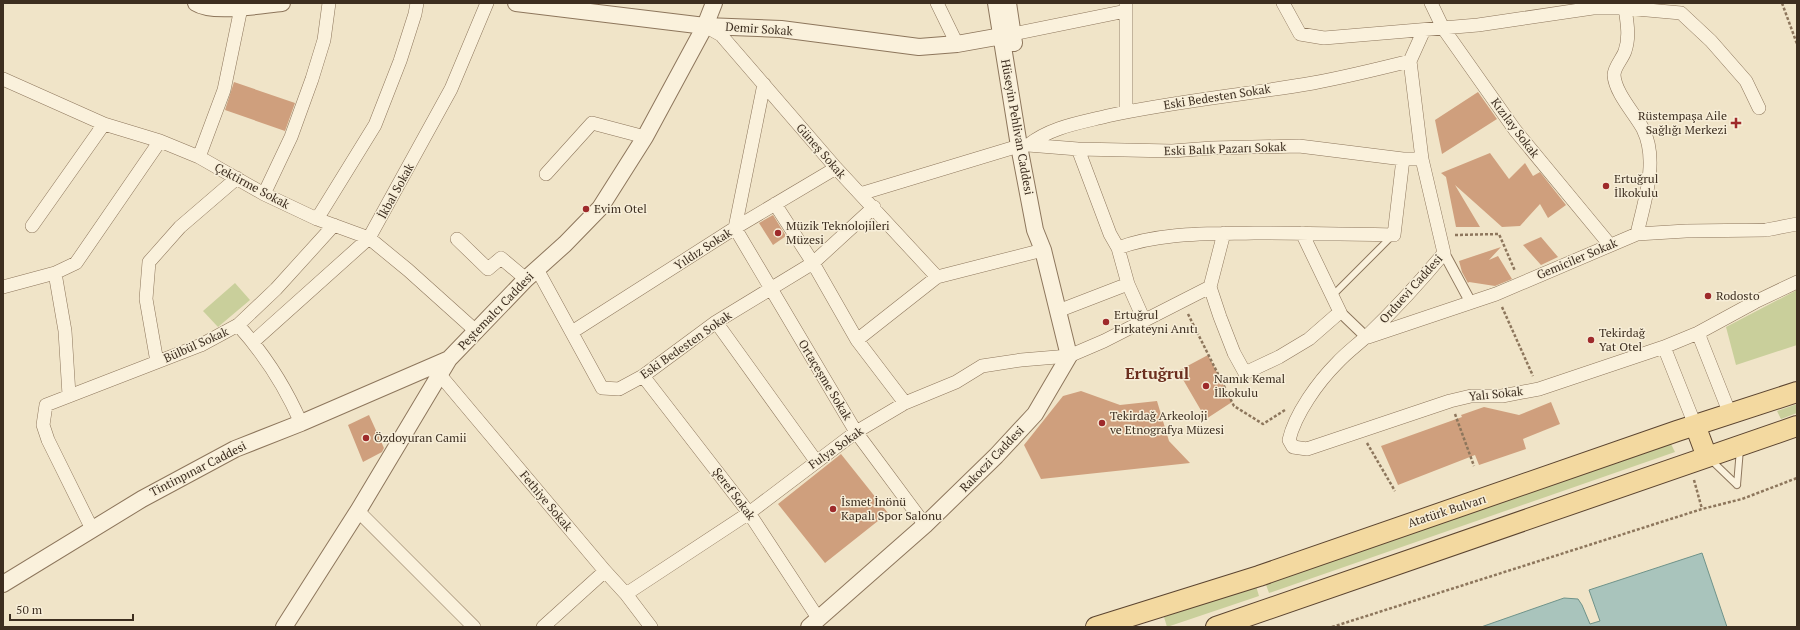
<svg xmlns="http://www.w3.org/2000/svg" width="1800" height="630" viewBox="0 0 1800 630" font-family="'PT Serif',serif">
  <rect width="100%" height="100%" fill="#f0e4c8"/>
  <!-- green -->
  <path fill="#c9cf9b" d="M 235,283 L 250,300 L 218,327 L 203,311 Z
    M 1797,290 L 1797,345 L 1736,365 L 1726,327 Z
    M 1797,404 L 1797,413 L 1781,419 L 1777,411 Z
    M 1671,444 L 1675,452 L 1269,593 L 1265,582 Z
    M 1256,586 L 1259,596 L 1167,627 L 1164,617 Z"/>
  <!-- water -->
  <path fill="#a9c4bc" stroke="#6f938a" d="M 1702,553 L 1727,627 L 1481,627 L 1564,598 L 1578,599 L 1582,605 L 1590,624 L 1600,621 L 1589,590 Z"/>
  <!-- building -->
  <path fill="#cf9f7d" d="M 234,82 L 295,103 L 285,131 L 225,110 Z
    M 1478,92 L 1497,119 L 1442,154 L 1435,120 Z
    M 1490,153 L 1509,179 L 1525,163 L 1533,176 L 1540,172 L 1566,205 L 1548,218 L 1540,204 L 1520,226 L 1502,227 L 1455,185 L 1480,227 L 1456,227 L 1446,177 L 1441,173 Z
    M 773,215 L 786,236 L 773,245 L 759,223 Z
    M 1541,237 L 1558,257 L 1541,265 L 1523,245 Z
    M 1501,247 L 1489,260 L 1498,256 L 1512,279 L 1495,286 L 1469,282 L 1468,283 L 1462,272 L 1459,261 Z
    M 1208,355 L 1232,402 L 1206,419 L 1178,371 Z
    M 1081,391 L 1120,405 L 1157,401 L 1169,441 L 1190,463 L 1041,479 L 1024,445 L 1063,396 Z
    M 1551,402 L 1560,424 L 1523,439 L 1526,449 L 1479,465 L 1475,455 L 1398,485 L 1381,446 L 1462,417 L 1461,415 L 1484,407 L 1519,415 Z
    M 369,415 L 384,448 L 382,452 L 363,462 L 348,425 Z
    M 841,454 L 888,513 L 825,563 L 778,504 Z"/>
  <g fill="none" stroke-linecap="round" stroke-linejoin="round">
    <!-- service casing -->
    <g stroke="#8d765c" stroke-width="8">
      <path id="service" d="M 1332,296 L 1392,236
        M 1711,460 L 1737,485
        M 1737,485 L 1740,449"/>
    </g>
    <!-- pedestrian casing -->
    <g stroke="#8d765c" stroke-width="12">
      <path id="pedestrian" d="M 1444,253 L 1471,303
        M 1340,312 L 1366,337"/>
    </g>
    <!-- minor casing -->
    <g stroke="#8d765c" stroke-width="14">
      <path id="minor" d="M 937,3 L 957,44
        M 1126,3 L 1126,112
        M 1283,3 L 1300,34 L 1324,38 L 1478,25 L 1593,8 L 1625,8 L 1681,13 L 1711,41 L 1746,81 L 1759,108
        M 1431,3 L 1443,28 L 1515,130 L 1610,245
        M 1625,8 C 1627,22 1630,37 1625,51 C 1623,58 1614,67 1614,75 C 1615,93 1635,114 1643,129 C 1659,161 1644,202 1637,234
        M 705,26 L 721,35 L 836,168 L 937,277
        M 1424,30 L 1410,61 L 1422,159 L 1444,253 C 1420,282 1394,310 1367,336 C 1357,345 1346,353 1337,363 C 1318,382 1295,414 1289,440 L 1293,447 L 1307,449 L 1450,401 L 1471,396 L 1502,396 L 1539,389 L 1664,347 L 1698,333 L 1755,302 L 1797,282
        M 1013,34 L 1126,11
        M 3,79 L 104,124 L 160,141 L 199,157 L 264,194 L 317,219 L 369,238 L 408,270 L 477,332
        M 764,84 L 735,228 L 856,432 L 925,525
        M 1028,145 L 1078,149 L 1172,151 L 1212,148 L 1299,146 L 1403,159 L 1422,159
        M 1028,145 C 1051,127 1079,123 1107,116 C 1175,101 1244,95 1313,83 C 1345,77 1378,69 1410,61
        M 1078,149 L 1110,234 L 1118,248 L 1128,284 L 1144,320
        M 199,157 L 224,90 L 241,8
        M 546,174 L 592,123 L 645,137
        M 264,194 L 291,137 L 312,79 L 324,40 L 329,3
        M 860,194 L 1019,146
        M 775,204 L 813,263 L 857,340 L 905,403
        M 317,219 L 375,125 L 400,61 L 415,14 L 417,3
        M 32,226 L 104,124
        M 1224,233 L 1210,287 L 1220,317 L 1234,353 L 1245,373 L 1279,357 L 1309,339 L 1340,312 L 1302,233
        M 457,239 L 488,269 L 501,258 L 526,279
        M 1118,248 C 1160,232 1209,234 1254,233 C 1300,233 1347,234 1394,235 L 1403,159
        M 537,269 L 602,388 L 619,389 L 643,376 L 716,322 L 813,263 L 874,207
        M 55,273 L 65,331 L 69,395
        M 3,287 L 55,273 L 76,263 L 160,141
        M 1058,311 L 1128,284
        M 716,322 L 816,461
        M 238,325 C 265,355 285,386 301,423
        M 572,332 L 735,228 L 836,168
        M 1698,333 L 1730,414
        M 1368,337 L 1496,294 L 1637,234 L 1686,231 L 1766,230 L 1797,224
        M 857,340 L 937,277 L 1043,250
        M 253,342 L 369,238 L 451,89 L 487,3
        M 1664,347 L 1695,425
        M 157,362 L 146,299 L 149,262 L 180,227 L 237,178
        M 440,375 L 605,571 L 626,594 L 651,627
        M 643,376 L 749,513 L 818,618
        M 358,511 L 474,627
        M 92,529 L 48,440 L 43,425 L 46,405 L 201,345 L 238,325 L 276,289 L 334,225
        M 626,594 L 749,513 L 856,432 L 905,403 L 956,382 L 982,366 L 1021,360 L 1069,356 L 1104,341 L 1210,287
        M 543,627 L 605,571"/>
    </g>
    <!-- tertiary casing -->
    <g stroke="#8d765c" stroke-width="18">
      <path id="tertiary" d="M 196,3 C 213,14 261,5 282,3
        M 516,3 L 705,26 L 781,29 L 919,47 L 957,44 L 1013,34
        M 1008,3 L 1014,43
        M 3,584 L 142,499 L 235,449 L 301,423 L 449,359
        M 284,627 L 358,511 L 449,359 L 526,279 L 565,244 L 600,208 L 645,137 L 705,26 L 714,3
        M 809,627 L 925,525 L 996,456 L 1035,414 L 1069,356 L 1043,250 L 1035,230 L 1019,146 L 996,3"/>
    </g>
    <!-- primary casing -->
    <g stroke="#5b4430" stroke-width="22">
      <path id="primary" d="M 1695,425 L 1707,457
        M 1096,627 L 1259,576 L 1677,431 L 1797,392
        M 1216,627 L 1797,426"/>
    </g>
    <!-- path -->
    <path stroke="#8d765c" stroke-width="2.5" stroke-dasharray="3 2" stroke-linecap="butt" d="M 1782,3 L 1797,44
      M 1455,235 L 1499,234 L 1515,271
      M 1502,307 L 1533,376
      M 1188,314 L 1234,406 L 1263,424 L 1285,410
      M 1455,414 L 1474,466
      M 1367,443 L 1395,491
      M 1694,480 L 1702,509
      M 1332,627 L 1702,509 L 1742,499 L 1797,478"/>
    <!-- service -->
    <use href="#service" stroke="#faf1dc" stroke-width="6"/>
    <!-- pedestrian -->
    <use href="#pedestrian" stroke="#faf1dc" stroke-width="10"/>
    <!-- minor -->
    <use href="#minor" stroke="#faf1dc" stroke-width="13"/>
    <!-- tertiary -->
    <use href="#tertiary" stroke="#faf1dc" stroke-width="16"/>
    <!-- primary -->
    <use href="#primary" stroke="#f3d9a0" stroke-width="20"/>
  </g>
  <!-- markers -->
  <g fill="#9e2a2b" stroke="#f7eed8" stroke-width="1.5">
    <path d="M1734 117h4v4h4v4h-4v4h-4v-4h-4v-4h4z"/>
    <circle cx="1606" cy="186" r="4"/>
    <circle cx="586" cy="209" r="4"/>
    <circle cx="778" cy="233" r="4"/>
    <circle cx="1708" cy="296" r="4"/>
    <circle cx="1106" cy="322" r="4"/>
    <circle cx="1591" cy="340" r="4"/>
    <circle cx="1206" cy="386" r="4"/>
    <circle cx="1102" cy="423" r="4"/>
    <circle cx="366" cy="438" r="4"/>
    <circle cx="833" cy="509" r="4"/>
  </g>
  <g text-anchor="middle" stroke-width="3" stroke-linejoin="round" paint-order="stroke">
    <!-- street labels -->
    <g font-size="12" fill="#3d2e20" stroke="#f7eed8">
      <text transform="translate(759 29) rotate(4)" y="4">Demir Sokak</text>
      <text transform="translate(1217 97) rotate(-9)" y="4">Eski Bedesten Sokak</text>
      <text transform="translate(1017 127) rotate(80)" y="4">Hüseyin Pehlivan Caddesi</text>
      <text transform="translate(1515 128) rotate(53)" y="4">Kızılay Sokak</text>
      <text transform="translate(1225 149) rotate(-2)" y="4">Eski Balık Pazarı Sokak</text>
      <text transform="translate(821 151) rotate(49)" y="4">Güneş Sokak</text>
      <text transform="translate(252 186) rotate(28)" y="4">Çektirme Sokak</text>
      <text transform="translate(396 191) rotate(-61)" y="4">İkbal Sokak</text>
      <text transform="translate(703 249) rotate(-33)" y="4">Yıldız Sokak</text>
      <text transform="translate(1577 259) rotate(-23)" y="4">Gemiciler Sokak</text>
      <text transform="translate(1411 289) rotate(-48)" y="4">Orduevi Caddesi</text>
      <text transform="translate(496 311) rotate(-46)" y="4">Peştemalcı Caddesi</text>
      <text transform="translate(196 345) rotate(-24)" y="4">Bülbül Sokak</text>
      <text transform="translate(686 345) rotate(-35)" y="4">Eski Bedesten Sokak</text>
      <text transform="translate(825 380) rotate(59)" y="4">Ortaçeşme Sokak</text>
      <text transform="translate(1496 394) rotate(-6)" y="4">Yalı Sokak</text>
      <text transform="translate(836 448) rotate(-35)" y="4">Fulya Sokak</text>
      <text transform="translate(992 459) rotate(-46)" y="4">Rakoczi Caddesi</text>
      <text transform="translate(198 469) rotate(-27)" y="4">Tintinpınar Caddesi</text>
      <text transform="translate(734 494) rotate(53)" y="4">Şeref Sokak</text>
      <text transform="translate(546 501) rotate(50)" y="4">Fethiye Sokak</text>
      <text transform="translate(1447 511) rotate(-18)" y="4">Atatürk Bulvarı</text>
    </g>
    <!-- poi labels -->
    <g font-size="12" fill="#3d2e20" stroke="#f7eed8" text-anchor="start">
      <text x="1727" y="120" text-anchor="end">Rüstempaşa Aile<tspan x="1727" dy="14">Sağlığı Merkezi</tspan></text>
      <text x="1614" y="183">Ertuğrul<tspan x="1614" dy="14">İlkokulu</tspan></text>
      <text x="594" y="213">Evim Otel</text>
      <text x="786" y="230">Müzik Teknolojileri<tspan x="786" dy="14">Müzesi</tspan></text>
      <text x="1716" y="300">Rodosto</text>
      <text x="1114" y="319">Ertuğrul<tspan x="1114" dy="14">Fırkateyni Anıtı</tspan></text>
      <text x="1599" y="337">Tekirdağ<tspan x="1599" dy="14">Yat Otel</tspan></text>
      <text x="1214" y="383">Namık Kemal<tspan x="1214" dy="14">İlkokulu</tspan></text>
      <text x="1110" y="420">Tekirdağ Arkeoloji<tspan x="1110" dy="14">ve Etnografya Müzesi</tspan></text>
      <text x="374" y="442">Özdoyuran Camii</text>
      <text x="841" y="506">İsmet İnönü<tspan x="841" dy="14">Kapalı Spor Salonu</tspan></text>
    </g>
    <!-- district labels -->
    <g font-size="16" font-weight="bold" fill="#6b2e1e" stroke="#f7eed8">
      <text x="1157" y="379">Ertuğrul</text>
    </g>
  </g>
  <!-- border -->
  <rect width="1800" height="630" fill="none" stroke="#3d2e20" stroke-width="8"/>
  <!-- scale -->
  <path d="M10 614v6h123v-6" fill="none" stroke="#3d2e20" stroke-width="2"/>
  <text x="16" y="614" font-size="12" fill="#3d2e20" stroke="#f7eed8" stroke-width="3" paint-order="stroke">50 m</text>
</svg>
